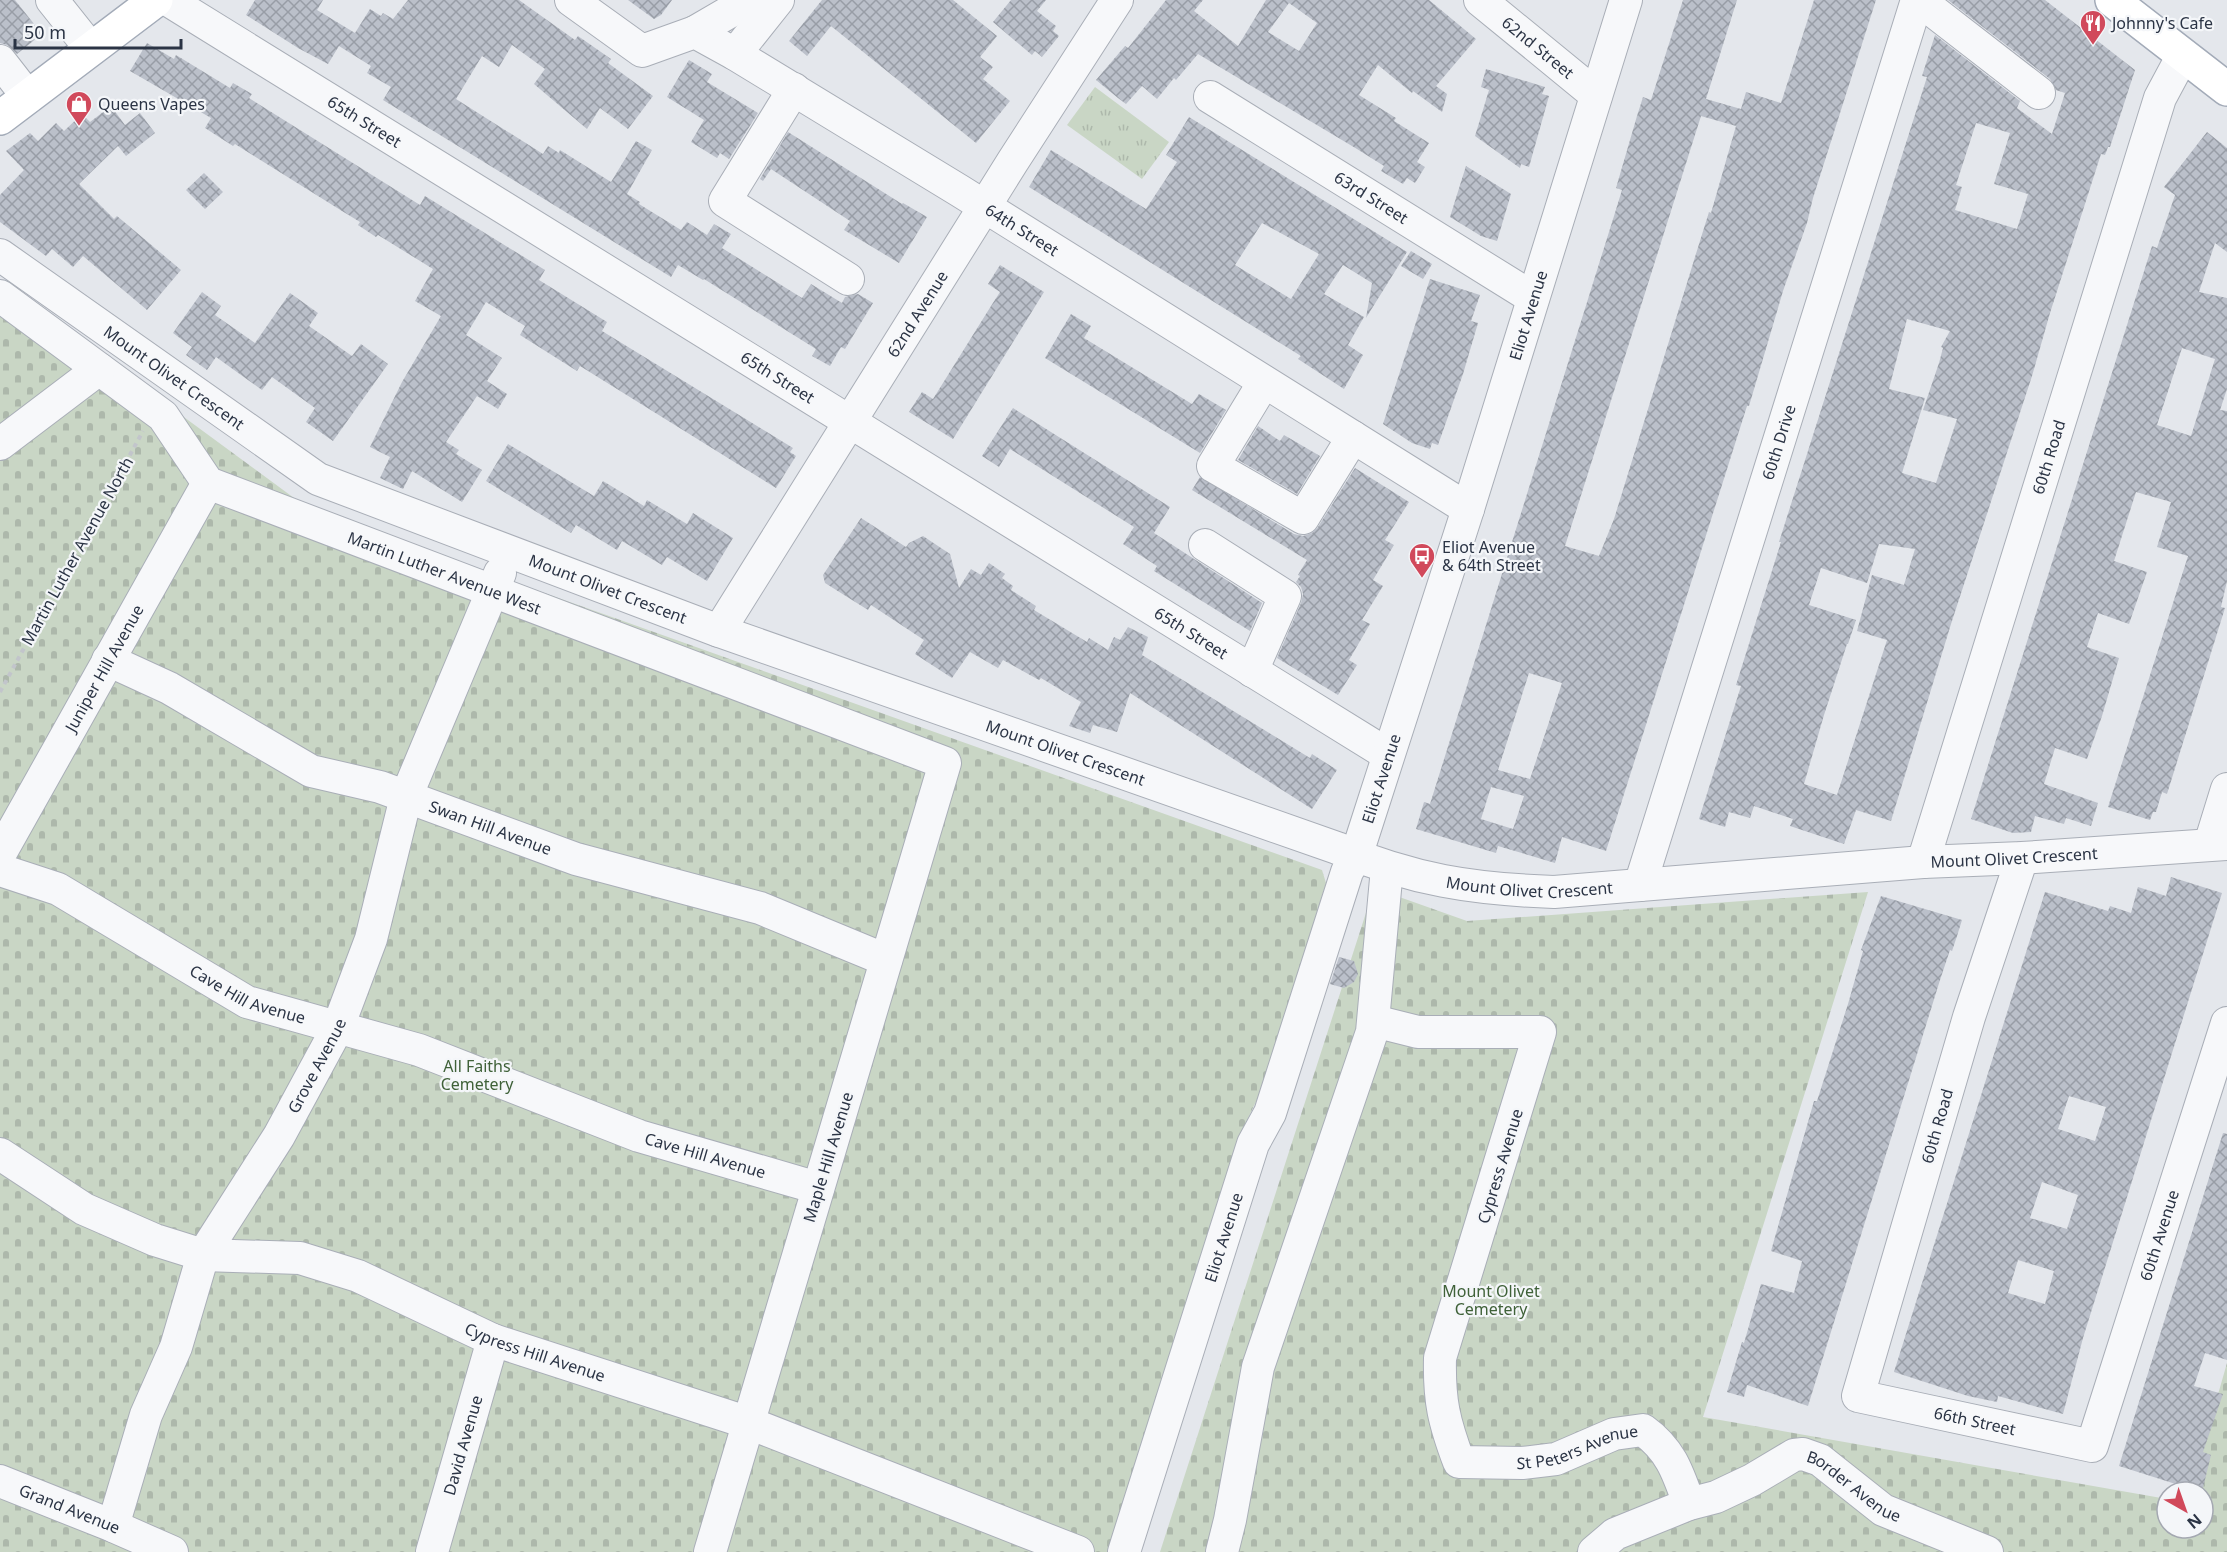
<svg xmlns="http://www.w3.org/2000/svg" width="2227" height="1552" viewBox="0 0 2227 1552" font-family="'Noto Sans',sans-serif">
  <defs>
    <pattern id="grass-tufts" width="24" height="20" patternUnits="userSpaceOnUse" patternTransform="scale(1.5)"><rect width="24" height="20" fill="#c9d6c5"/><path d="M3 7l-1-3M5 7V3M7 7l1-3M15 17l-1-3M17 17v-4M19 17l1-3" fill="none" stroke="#adb8ab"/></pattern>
    <pattern id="cemetery-stones" width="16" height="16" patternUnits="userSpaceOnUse" patternTransform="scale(1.5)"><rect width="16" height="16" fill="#c9d6c5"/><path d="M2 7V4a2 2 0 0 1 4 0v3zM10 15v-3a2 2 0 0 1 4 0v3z" fill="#adb8ab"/></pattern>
    <pattern id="building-cross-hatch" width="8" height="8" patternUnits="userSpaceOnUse" patternTransform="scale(1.5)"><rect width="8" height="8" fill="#bbc0ca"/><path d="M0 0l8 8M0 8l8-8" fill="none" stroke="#989da6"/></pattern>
  </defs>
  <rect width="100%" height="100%" fill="#e4e7ec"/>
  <!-- grass -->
  <path fill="url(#grass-tufts)" d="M 1095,87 L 1169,142 L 1142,179 L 1067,125 Z"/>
  <!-- cemetery -->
  <path fill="url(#cemetery-stones)" d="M 0,282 L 309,509 L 1322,870 L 1326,883 L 1261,1091 L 1240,1135 L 1107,1552 L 0,1552 Z
    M 1374,888 L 1467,921 L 1868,892 L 1703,1417 L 2167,1499 L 2167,1528 L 2203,1528 L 2203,1492 L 2190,1492 L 2227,1363 L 2227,1552 L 1160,1552 Z"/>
  <!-- building -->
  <path fill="url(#building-cross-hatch)" fill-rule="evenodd" d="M 0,0 L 15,0 L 42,34 L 17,54 L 7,45 L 0,43 Z
    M 255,0 L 323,0 L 317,10 L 355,33 L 370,9 L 381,16 L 383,13 L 393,19 L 408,0 L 519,0 L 575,40 L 578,36 L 611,59 L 608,63 L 653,96 L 628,129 L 600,108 L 587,129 L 534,84 L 545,69 L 512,45 L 499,67 L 482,56 L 456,99 L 543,154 L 548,146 L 559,153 L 560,150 L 611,182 L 636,141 L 652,150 L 627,194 L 640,202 L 639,204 L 681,230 L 687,222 L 707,235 L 714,224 L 731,234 L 722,248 L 802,298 L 811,284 L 842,303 L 845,297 L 858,294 L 873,303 L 845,349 L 841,347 L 830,366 L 812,356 L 816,349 L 704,279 L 703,280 L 678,265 L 671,277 L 383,100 L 391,87 L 367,73 L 371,66 L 339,46 L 328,64 L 298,48 L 246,15 Z
    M 628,0 L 672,0 L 661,15 L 654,19 Z
    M 822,0 L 953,0 L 997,36 L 980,57 L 993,67 L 983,79 L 1010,101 L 976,143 L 831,26 L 807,56 L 789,41 Z
    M 1011,0 L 1046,0 L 1037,11 L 1056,26 L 1053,31 L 1059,36 L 1042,57 L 1035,51 L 1032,55 L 993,22 Z
    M 1166,0 L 1203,0 L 1194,11 L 1238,46 L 1266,0 L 1429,0 L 1476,39 L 1436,86 L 1447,94 L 1442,112 L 1413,91 L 1412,93 L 1378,65 L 1359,95 L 1396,118 L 1394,121 L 1429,143 L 1417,162 L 1425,167 L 1415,183 L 1407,178 L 1403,184 L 1381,171 L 1384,166 L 1357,149 L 1198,54 L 1176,80 L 1174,78 L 1157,99 L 1142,86 L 1126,104 L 1118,98 L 1096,80 L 1125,46 L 1128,48 ZM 1289,3 L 1317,23 L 1299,51 L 1268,32 Z
    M 1683,0 L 1737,0 L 1706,99 L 1741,109 L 1746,92 L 1781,103 L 1814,0 L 1876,0 L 1813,198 L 1807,223 L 1783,291 L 1749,406 L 1747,406 L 1606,851 L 1562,837 L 1555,863 L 1498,846 L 1496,853 L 1416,829 L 1424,802 L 1430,804 L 1614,216 L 1622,190 L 1616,188 L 1637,116 L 1643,97 L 1651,100 ZM 1701,116 L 1736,126 L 1711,213 L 1709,212 L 1695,257 L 1614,519 L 1599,556 L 1565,546 ZM 1529,673 L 1562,683 L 1530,779 L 1498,770 ZM 1491,787 L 1524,796 L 1513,829 L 1481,819 Z
    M 1948,0 L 2045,0 L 2135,70 L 2110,147 L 2108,147 L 2105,155 L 2101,154 L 2050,313 L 2032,376 L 1951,624 L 1891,821 L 1856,810 L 1844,844 L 1790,826 L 1793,819 L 1754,806 L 1750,818 L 1729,812 L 1725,827 L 1699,819 L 1741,686 L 1736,685 L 1781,542 L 1779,542 L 1927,77 L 1922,76 L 1935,35 L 2020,101 L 2017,108 L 2052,134 L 2065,93 L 2056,90 L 2050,79 ZM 1976,123 L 2010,133 L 1994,184 L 2028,194 L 2017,229 L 1955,210 L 1962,187 L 1956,185 ZM 1907,319 L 1950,331 L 1941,347 L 1943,348 L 1939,363 L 1923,410 L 1957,419 L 1936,483 L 1902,473 L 1925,398 L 1889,389 ZM 1879,544 L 1915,549 L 1904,585 L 1872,575 L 1857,631 L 1887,640 L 1837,795 L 1804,784 L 1824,715 L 1847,644 L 1848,644 L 1856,620 L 1809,605 L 1821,568 L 1867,583 Z
    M 147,43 L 174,59 L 176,55 L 230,88 L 233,83 L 252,94 L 249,98 L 420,205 L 425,196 L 545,270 L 539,280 L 607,322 L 602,331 L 793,448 L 790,452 L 796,456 L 776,488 L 580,366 L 577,371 L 520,335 L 525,326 L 486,302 L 466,335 L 502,358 L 487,381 L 507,394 L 498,409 L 477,396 L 446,442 L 459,450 L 456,454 L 482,470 L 462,502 L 412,471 L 403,489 L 380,478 L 390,457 L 370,447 L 402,382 L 441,316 L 415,301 L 433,269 L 378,235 L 376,237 L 358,225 L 360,222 L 342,211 L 235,144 L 233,146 L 205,128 L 211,118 L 130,71 Z
    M 689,60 L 712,74 L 707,82 L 758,113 L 729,159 L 720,153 L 717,158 L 691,142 L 704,120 L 667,97 Z
    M 1486,69 L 1545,87 L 1542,94 L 1549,96 L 1529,167 L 1521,164 L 1520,168 L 1475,136 L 1489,90 L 1481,87 Z
    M 111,106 L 125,125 L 140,113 L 155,133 L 126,156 L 118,146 L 79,184 L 114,219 L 117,216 L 181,270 L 147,310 L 83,256 L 73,267 L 52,249 L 46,256 L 0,222 L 0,195 L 24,170 L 6,151 L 30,133 L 38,141 L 56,123 L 64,131 L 82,114 L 90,122 Z
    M 1189,117 L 1407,252 L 1366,318 L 1372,283 L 1343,265 L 1324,294 L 1364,317 L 1348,345 L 1363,355 L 1344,389 L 1298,359 L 1301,356 L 1029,187 L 1051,150 L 1146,209 L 1177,162 L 1166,155 ZM 1262,223 L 1319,254 L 1291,299 L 1235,265 Z
    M 788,132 L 902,204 L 903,203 L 927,217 L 899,263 L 844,230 L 850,221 L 771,169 L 763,181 L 760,179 Z
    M 2207,132 L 2227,148 L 2227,252 L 2215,243 L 2199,292 L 2227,298 L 2227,389 L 2220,410 L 2227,411 L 2227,581 L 2221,607 L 2225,608 L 2167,794 L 2162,792 L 2156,812 L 2153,812 L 2150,820 L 2108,807 L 2188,556 L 2157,547 L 2171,502 L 2136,492 L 2114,561 L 2147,572 L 2129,624 L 2098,613 L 2087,647 L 2119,658 L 2102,716 L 2087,759 L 2055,748 L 2044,784 L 2098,803 L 2091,826 L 2066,818 L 2064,824 L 2035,816 L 2031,832 L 2013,833 L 1971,819 L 2152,246 L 2157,248 L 2175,195 L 2164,187 ZM 2182,348 L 2215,359 L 2191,436 L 2157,425 Z
    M 1466,166 L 1511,194 L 1497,241 L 1481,236 L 1450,217 Z
    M 204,173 L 223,192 L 205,209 L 186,190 Z
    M 1411,251 L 1432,264 L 1423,279 L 1401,266 Z
    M 1000,265 L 1044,292 L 953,439 L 909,412 L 922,392 L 933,399 L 991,306 L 1000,292 L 988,284 Z
    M 1430,279 L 1480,295 L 1471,321 L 1478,323 L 1463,374 L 1438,445 L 1432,443 L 1430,449 L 1412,443 L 1383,424 Z
    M 202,292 L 221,306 L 215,315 L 255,343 L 290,293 L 318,313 L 309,326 L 352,356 L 361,344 L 388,364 L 333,441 L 306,422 L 315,408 L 272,377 L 262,390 L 216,357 L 207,370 L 186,355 L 192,347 L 173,333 Z
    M 1071,314 L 1091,326 L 1084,338 L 1192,404 L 1199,394 L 1226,410 L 1200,453 L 1045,358 Z
    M 1013,408 L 1170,507 L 1154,533 L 1262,603 L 1250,631 L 1154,571 L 1157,566 L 1123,544 L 1134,527 L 1010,449 L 999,467 L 982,456 Z
    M 1258,426 L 1280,441 L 1284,435 L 1320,456 L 1297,494 L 1238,460 Z
    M 508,444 L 594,496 L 603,481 L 644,506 L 647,500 L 687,524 L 693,513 L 733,538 L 707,581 L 667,557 L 662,565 L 622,541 L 617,550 L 576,525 L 571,533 L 486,481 Z
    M 1355,468 L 1409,502 L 1385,540 L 1394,545 L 1373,580 L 1383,586 L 1362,620 L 1370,624 L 1349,660 L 1357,665 L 1338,695 L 1277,658 L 1301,603 L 1303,594 L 1301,587 L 1296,582 L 1300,576 L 1298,575 L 1307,560 L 1192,490 L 1200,477 L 1294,534 L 1303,536 L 1312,533 L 1318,527 Z
    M 861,518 L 906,547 L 909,543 L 923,536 L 950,554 L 959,588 L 971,569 L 981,575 L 989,563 L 1005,574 L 1002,578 L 1013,586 L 1011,590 L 1036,606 L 1034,610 L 1087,642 L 1089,638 L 1108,650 L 1114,637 L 1120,640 L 1128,627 L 1148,637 L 1142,655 L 1310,758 L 1312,754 L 1337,770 L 1312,809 L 1130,693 L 1117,732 L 1093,725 L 1090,733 L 1069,726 L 1081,702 L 1041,678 L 1039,680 L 1003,660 L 998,668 L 970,652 L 952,678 L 915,654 L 924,640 L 871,605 L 868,610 L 825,583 L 823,575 Z
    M 2171,877 L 2222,893 L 2083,1338 L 2063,1414 L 1998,1396 L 1997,1402 L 1968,1396 L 1894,1372 L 2045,892 L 2108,911 L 2110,906 L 2131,913 L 2138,887 L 2166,896 ZM 2069,1096 L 2106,1107 L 2095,1141 L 2058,1129 ZM 2042,1182 L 2078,1195 L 2067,1229 L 2030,1218 ZM 2018,1260 L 2054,1271 L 2045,1304 L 2008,1293 Z
    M 1881,896 L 1962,920 L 1957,936 L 1952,951 L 1950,950 L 1940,980 L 1808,1406 L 1747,1385 L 1744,1397 L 1727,1392 L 1742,1342 L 1744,1343 L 1761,1284 L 1794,1293 L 1802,1261 L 1771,1251 L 1814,1101 L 1817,1101 L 1848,1004 L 1863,951 L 1861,950 Z
    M 1339,957 L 1354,961 L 1358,974 L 1354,982 L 1344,988 L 1330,984 Z
    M 2223,1133 L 2227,1134 L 2227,1360 L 2205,1353 L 2194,1386 L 2223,1394 L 2203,1452 L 2211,1455 L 2202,1492 L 2184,1492 L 2185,1487 L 2119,1466 Z"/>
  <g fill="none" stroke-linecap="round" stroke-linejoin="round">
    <!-- minor casing -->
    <g stroke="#a9aeb7" stroke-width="34">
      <g id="minor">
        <path d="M 52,0 L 91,49"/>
        <path id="s1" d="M 168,0 L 1387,754"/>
        <path id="s2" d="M 571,0 L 642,51 L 695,32 L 735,54 L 960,191 L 1468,509"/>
        <path id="s3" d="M 1480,0 L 1596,95"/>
        <path d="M 1919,0 L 2039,93"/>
        <path d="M 695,32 L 750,0"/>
        <path d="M 735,54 L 778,0"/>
        <path d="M 0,61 L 28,97"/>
        <path d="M 794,89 L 725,201 L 848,279"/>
        <path id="s4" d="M 1210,97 L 1533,298"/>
        <path id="s5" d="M 0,255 L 318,479 L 719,631 L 1337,848 C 1413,880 1472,889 1554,892 L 1923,862 L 2022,858 L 2227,844"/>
        <path id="s6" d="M 0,296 L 163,416 L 208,483 L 945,763 L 710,1552"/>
        <path d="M 1264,382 L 1213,466 L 1303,518 L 1353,437"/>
        <path d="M 0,444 L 99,369"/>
        <path d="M 1205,545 L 1285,596 L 1252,671"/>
        <path id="s7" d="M 719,631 L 1013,161 L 1117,0"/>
        <path id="s8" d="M 108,660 L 169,688 L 311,771 L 380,787 L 576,859 L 760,908 L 886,960"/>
        <path d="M 2210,844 L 2227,789"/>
        <path id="s9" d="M 0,854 L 208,483"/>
        <path id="s10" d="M 2022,858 L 1969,1017 L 1858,1396 L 2092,1446 L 2227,1023"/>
        <path id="s11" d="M 1923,862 L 2160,98 L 2183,55"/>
        <path id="s12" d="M 0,870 L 58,889 L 247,1002 L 419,1050 L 639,1136 L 818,1188"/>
        <path id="s13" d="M 1640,885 L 1917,0"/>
        <path id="s14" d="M 1374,1021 L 1418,1032 L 1540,1032 L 1440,1358 C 1439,1401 1444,1422 1459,1462 L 1522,1463 L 1556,1459 L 1614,1434 L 1643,1430 C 1671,1450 1678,1473 1689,1504"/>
        <path id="s15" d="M 0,1154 L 84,1209 L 155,1240 L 203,1255 L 300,1258 L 358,1276 L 493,1340 L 749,1423 L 1078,1552"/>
        <path id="s16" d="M 0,1481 L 113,1526 L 172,1552"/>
        <path id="s17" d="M 113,1526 L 146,1415 L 176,1347 L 203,1255 L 279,1136 L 338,1027 L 371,939 L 406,797 L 500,573"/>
        <path id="s18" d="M 432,1552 L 493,1340"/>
        <path id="s19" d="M 1124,1552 L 1253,1144 L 1270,1113 L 1347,872 L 1356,856 L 1362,838 L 1468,509 L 1626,0"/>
        <path d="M 1222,1552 L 1230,1520 L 1258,1367 L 1372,1032 L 1387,868"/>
        <path id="s20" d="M 1594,1552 L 1615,1534 L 1689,1504 L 1716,1497 L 1752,1480 L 1794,1455 L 1803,1454 L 1820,1460 L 1883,1510 L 1987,1552"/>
      </g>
    </g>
    <!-- major casing -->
    <g stroke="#a3abb8" stroke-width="36">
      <path id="major" d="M 2112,0 L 2227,89
        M 0,118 L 156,0"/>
    </g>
    <!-- path -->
    <path stroke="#c2c5cb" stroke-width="4" stroke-dasharray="4.5 4.5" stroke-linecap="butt" d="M 0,692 L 143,431"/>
    <!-- minor -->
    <use href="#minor" stroke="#f7f8fa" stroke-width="32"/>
    <!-- major -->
    <use href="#major" stroke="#fff" stroke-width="33"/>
  </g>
  <!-- icons -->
  <defs>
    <g id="restaurant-pin" transform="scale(1.35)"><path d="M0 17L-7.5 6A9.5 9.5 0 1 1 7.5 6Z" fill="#d1495b" stroke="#f4f6f9"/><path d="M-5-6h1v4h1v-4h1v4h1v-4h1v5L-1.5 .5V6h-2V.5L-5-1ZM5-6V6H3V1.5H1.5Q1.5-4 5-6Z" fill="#fff"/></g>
    <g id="shop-pin" transform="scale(1.35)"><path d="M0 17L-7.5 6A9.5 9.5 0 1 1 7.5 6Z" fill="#d1495b" stroke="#f4f6f9"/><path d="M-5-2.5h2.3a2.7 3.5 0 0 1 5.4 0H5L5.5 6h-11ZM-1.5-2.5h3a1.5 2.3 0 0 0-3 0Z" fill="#fff"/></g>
    <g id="bus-pin" transform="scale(1.35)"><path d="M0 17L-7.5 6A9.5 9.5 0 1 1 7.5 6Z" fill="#d1495b" stroke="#f4f6f9"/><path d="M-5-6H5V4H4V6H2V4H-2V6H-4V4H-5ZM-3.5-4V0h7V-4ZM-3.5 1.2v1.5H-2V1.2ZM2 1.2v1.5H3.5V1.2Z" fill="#fff"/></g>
  </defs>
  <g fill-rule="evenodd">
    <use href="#restaurant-pin" x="2093" y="23"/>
    <use href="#shop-pin" x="79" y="104"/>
    <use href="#bus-pin" x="1422" y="556"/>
  </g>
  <g text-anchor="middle" stroke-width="4.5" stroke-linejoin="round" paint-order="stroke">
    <!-- poi labels -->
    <g font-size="16" fill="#2b3445" stroke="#f4f6f9" text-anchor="start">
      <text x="2112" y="29">Johnny's Cafe</text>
      <text x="98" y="110">Queens Vapes</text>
      <text x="1442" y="553">Eliot Avenue<tspan x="1442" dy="18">&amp; 64th Street</tspan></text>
    </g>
    <!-- street labels -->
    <g font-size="16" fill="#2b3445" stroke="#f4f6f9">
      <text dy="6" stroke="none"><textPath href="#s3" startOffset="75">62nd Street</textPath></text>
      <text dy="6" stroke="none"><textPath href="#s1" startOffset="231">65th Street</textPath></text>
      <text dy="6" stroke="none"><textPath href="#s4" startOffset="190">63rd Street</textPath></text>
      <text dy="6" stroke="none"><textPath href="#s2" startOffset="526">64th Street</textPath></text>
      <text dy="6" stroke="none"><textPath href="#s7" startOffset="374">62nd Avenue</textPath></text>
      <text dy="6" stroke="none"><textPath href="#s19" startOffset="1302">Eliot Avenue</textPath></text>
      <text dy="6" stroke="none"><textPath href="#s1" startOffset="717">65th Street</textPath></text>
      <text dy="6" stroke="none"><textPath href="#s5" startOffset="213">Mount Olivet Crescent</textPath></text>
      <text dy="6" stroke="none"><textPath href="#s13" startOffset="464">60th Drive</textPath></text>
      <text dy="6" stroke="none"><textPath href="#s11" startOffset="424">60th Road</textPath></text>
      <text transform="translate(77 551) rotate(-61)" y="6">Martin Luther Avenue North</text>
      <text dy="6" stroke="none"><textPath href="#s6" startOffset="536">Martin Luther Avenue West</textPath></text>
      <text dy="6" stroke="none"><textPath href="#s5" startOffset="699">Mount Olivet Crescent</textPath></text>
      <text dy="6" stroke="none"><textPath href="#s1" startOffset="1203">65th Street</textPath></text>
      <text dy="6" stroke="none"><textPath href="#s9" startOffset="213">Juniper Hill Avenue</textPath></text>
      <text dy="6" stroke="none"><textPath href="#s5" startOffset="1185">Mount Olivet Crescent</textPath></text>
      <text dy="6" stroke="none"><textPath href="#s19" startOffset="816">Eliot Avenue</textPath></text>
      <text dy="6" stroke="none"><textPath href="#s8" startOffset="420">Swan Hill Avenue</textPath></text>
      <text dy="6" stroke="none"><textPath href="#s5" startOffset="2157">Mount Olivet Crescent</textPath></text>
      <text dy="6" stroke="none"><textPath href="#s5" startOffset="1671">Mount Olivet Crescent</textPath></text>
      <text dy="6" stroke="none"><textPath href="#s12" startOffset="279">Cave Hill Avenue</textPath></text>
      <text dy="6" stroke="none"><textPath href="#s17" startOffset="507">Grove Avenue</textPath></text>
      <text transform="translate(1937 1126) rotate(-74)" y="6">60th Road</text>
      <text dy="6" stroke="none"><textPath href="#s12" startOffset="765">Cave Hill Avenue</textPath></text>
      <text transform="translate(828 1157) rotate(-73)" y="6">Maple Hill Avenue</text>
      <text transform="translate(1500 1166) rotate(-73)" y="6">Cypress Avenue</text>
      <text dy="6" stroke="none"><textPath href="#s10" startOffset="1023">60th Avenue</textPath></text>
      <text dy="6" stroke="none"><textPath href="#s19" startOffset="330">Eliot Avenue</textPath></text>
      <text dy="6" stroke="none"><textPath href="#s15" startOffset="579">Cypress Hill Avenue</textPath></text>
      <text dy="6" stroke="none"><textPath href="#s10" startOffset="682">66th Street</textPath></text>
      <text dy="6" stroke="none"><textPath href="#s18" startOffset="111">David Avenue</textPath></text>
      <text dy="6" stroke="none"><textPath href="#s14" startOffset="736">St Peters Avenue</textPath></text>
      <text dy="6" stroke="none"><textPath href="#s20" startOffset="294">Border Avenue</textPath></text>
      <text dy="6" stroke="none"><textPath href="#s16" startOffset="75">Grand Avenue</textPath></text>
    </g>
    <!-- park labels -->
    <g font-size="16" fill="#3f6138" stroke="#f4f6f9">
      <text x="477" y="1072">All Faiths<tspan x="477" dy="18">Cemetery</tspan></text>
      <text x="1491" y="1297">Mount Olivet<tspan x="1491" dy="18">Cemetery</tspan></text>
    </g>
  </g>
  <!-- north arrow -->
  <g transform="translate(2185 1510) rotate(140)"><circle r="28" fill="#f4f6f9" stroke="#a4a8b1" stroke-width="1.5"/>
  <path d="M0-4.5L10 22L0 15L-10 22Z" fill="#d1495b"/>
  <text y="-9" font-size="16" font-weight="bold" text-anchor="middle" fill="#2b3445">N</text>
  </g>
  <!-- scale -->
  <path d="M15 39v9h166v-9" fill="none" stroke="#2b3445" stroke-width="3"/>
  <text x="24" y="39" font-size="18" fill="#2b3445" stroke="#f4f6f9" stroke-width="4.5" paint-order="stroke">50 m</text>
</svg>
